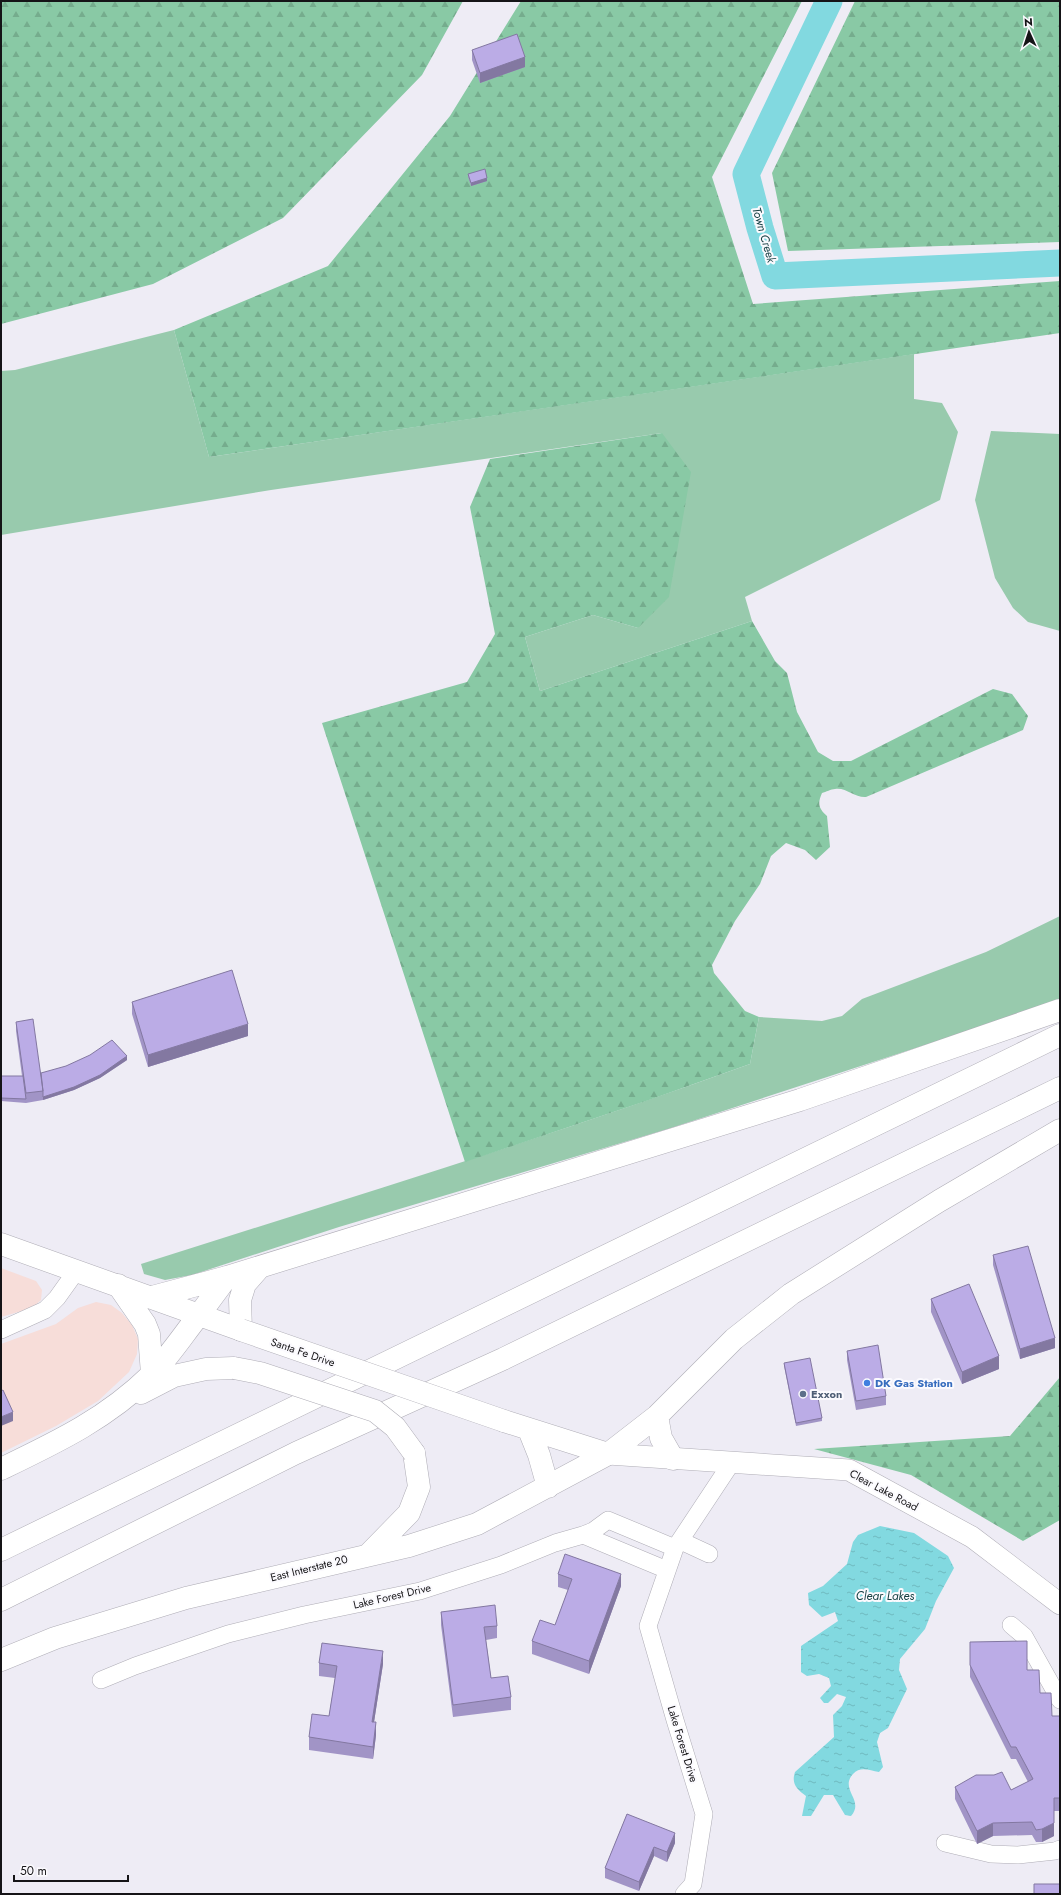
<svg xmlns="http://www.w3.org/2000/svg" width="1061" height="1895" viewBox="0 0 1061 1895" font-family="Jost,sans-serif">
  <defs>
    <pattern id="forest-firs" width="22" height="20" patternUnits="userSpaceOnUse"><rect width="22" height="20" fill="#89c9a5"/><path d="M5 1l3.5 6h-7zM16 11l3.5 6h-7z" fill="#75ac8d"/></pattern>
    <pattern id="water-ripples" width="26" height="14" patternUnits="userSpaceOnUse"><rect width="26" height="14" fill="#82d9e0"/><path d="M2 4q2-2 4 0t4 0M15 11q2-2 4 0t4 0" fill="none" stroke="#6fb9bf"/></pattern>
  </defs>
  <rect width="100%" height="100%" fill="#eeecf5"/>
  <!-- commercial -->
  <path fill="#f7ddd9" d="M 1,1268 L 36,1281 L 42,1290 L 41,1300 L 32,1308 L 1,1317 Z
    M 96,1302 L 111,1305 L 122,1313 L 132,1325 L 138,1339 L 137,1354 L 129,1372 L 98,1401 L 56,1426 L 1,1453 L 1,1344 L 56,1324 L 78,1308 Z"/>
  <!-- green -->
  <path fill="#98caad" d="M 174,330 L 209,457 L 914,354 L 914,399 L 942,403 L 958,432 L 940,500 L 745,597 L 752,621 L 540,691 L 525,637 L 593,615 L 638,628 L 662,433 L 271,490 L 1,535 L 1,371 L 15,370 Z
    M 991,431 L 1060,434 L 1060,631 L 1028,622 L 1013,608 L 995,578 L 975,500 Z
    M 1060,916 L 1060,1001 L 668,1129 L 339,1227 L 192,1275 L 165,1280 L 144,1274 L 141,1264 C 345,1199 549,1137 750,1064 L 759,1017 L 822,1021 L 842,1016 L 862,999 L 986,952 Z"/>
  <!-- forest -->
  <path fill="url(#forest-firs)" d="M 1,1 L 463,1 L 422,75 L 283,218 L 153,284 L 1,324 Z
    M 521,1 L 802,1 L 712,177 L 753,304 L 1060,281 L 1060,333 L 209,457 L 174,330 L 328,266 L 450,116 Z
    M 855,1 L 1060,1 L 1060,242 L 788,251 L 772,173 Z
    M 662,433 L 691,472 L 669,597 L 638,628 L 593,615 L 525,637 L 540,691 L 752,621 L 775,661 L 787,673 L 797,712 L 818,752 L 833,761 L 851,761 L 993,689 L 1012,694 L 1028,716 L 1023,730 L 866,797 C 855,798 846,787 835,789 C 831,789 826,792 822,793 C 817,804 819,809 827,816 L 830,847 L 816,860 L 805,850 L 786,843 L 771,856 L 760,884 L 735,921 L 712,965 L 714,973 L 745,1011 L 759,1017 L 750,1064 L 649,1100 L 465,1162 L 322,723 L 467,682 L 495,634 L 470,507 L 490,459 Z
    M 1060,1377 L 1060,1520 L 1023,1541 L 911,1475 L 814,1449 L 1010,1436 Z"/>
  <!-- water -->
  <path fill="url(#water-ripples)" d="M 880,1526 L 914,1533 L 948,1556 L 954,1568 L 936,1601 L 925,1629 L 900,1659 L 899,1670 L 907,1689 L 888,1728 L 880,1733 L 877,1742 L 883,1767 L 879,1772 C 869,1770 860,1766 853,1774 C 839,1790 865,1800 851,1816 L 845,1815 L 833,1795 L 824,1795 L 811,1816 L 802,1816 L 806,1796 C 797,1789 791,1784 795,1772 L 834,1737 L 833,1715 L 842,1706 L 846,1697 L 837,1694 L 828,1703 L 824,1703 L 820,1698 L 831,1686 L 829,1678 L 819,1674 L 807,1676 L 801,1672 L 801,1646 L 838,1621 L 835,1612 L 822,1617 L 809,1605 L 808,1593 L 823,1586 L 847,1564 L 853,1542 L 858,1535 Z"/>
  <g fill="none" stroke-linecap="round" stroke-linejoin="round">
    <!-- river -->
    <path stroke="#82d9e0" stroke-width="27" d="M 829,1 L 746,174 L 760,228 L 775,276 L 1060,263"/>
    <!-- minor casing -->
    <g stroke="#afadb6" stroke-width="18">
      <path id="minor" d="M 1,1330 L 45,1310 L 57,1298 L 77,1270
        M 583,1535 L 667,1570
        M 681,1541 L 709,1554
        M 1011,1625 L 1024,1636 L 1060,1700
        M 101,1680 L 135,1666 L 228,1634 L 304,1615 L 420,1591 L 501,1565 L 555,1543 L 583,1535 L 593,1531 L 608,1520 L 675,1548
        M 945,1843 L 991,1854 L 1018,1855 L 1055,1851 L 1060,1849
        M 684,1894 L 693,1884 L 704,1814 L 675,1720 L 648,1626 L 675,1548 L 732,1462"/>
    </g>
    <!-- tertiary casing -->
    <g stroke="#afadb6" stroke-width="22">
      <path id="tertiary" d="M 608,1454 L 849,1470 L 972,1537 L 1060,1604"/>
    </g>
    <!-- secondary casing -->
    <g stroke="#afadb6" stroke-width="23">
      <path id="secondary" d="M 1,1244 L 241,1330
        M 118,1285 L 145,1324 L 149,1334 L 152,1374
        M 141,1393 L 174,1376 L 206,1369 L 234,1368
        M 504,1421 L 608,1454
        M 529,1430 L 539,1455 L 548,1487
        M 1,1469 C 57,1442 106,1419 151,1375 C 169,1357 183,1335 199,1315
        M 369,1554 L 409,1513 L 419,1487 L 414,1453
        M 1,1660 L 55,1638 L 186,1598 L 409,1546 L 477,1524 L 608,1454"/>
    </g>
    <!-- motorway casing -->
    <g stroke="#afadb6" stroke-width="23">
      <path id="motorway" d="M 152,1297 L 227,1277 L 800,1100 L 1060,1010
        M 199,1315 L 227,1277
        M 241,1330 L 240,1300 L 245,1284 L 260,1267
        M 657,1416 L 661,1438 L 673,1459
        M 608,1454 L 657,1416 L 734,1339 L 791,1294 L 939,1201 L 1060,1130
        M 1,1550 L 1060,1035
        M 1,1600 L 296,1453 L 503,1359 L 1060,1088"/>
    </g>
    <!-- minor -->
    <use href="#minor" stroke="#fff" stroke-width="17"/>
    <!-- tertiary -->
    <use href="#tertiary" stroke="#fff" stroke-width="21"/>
    <!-- secondary -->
    <use href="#secondary" stroke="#fff" stroke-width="22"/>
    <!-- motorway -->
    <use href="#motorway" stroke="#fff" stroke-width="22"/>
    <!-- secondary-bridge casing -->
    <g stroke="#afadb6" stroke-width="23" stroke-linecap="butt">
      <path id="secondary-bridge" d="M 241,1330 L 504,1421
        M 234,1368 L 260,1373 L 375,1411 L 395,1427 L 414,1453"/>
    </g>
    <!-- secondary-bridge -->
    <use href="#secondary-bridge" stroke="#fff" stroke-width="22"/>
  </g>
  <!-- wall -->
  <path fill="#a194c6" d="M 472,50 L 525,67 L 480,83 L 472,60 Z
    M 468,174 L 487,181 L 471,186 L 468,177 Z
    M 132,1002 L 248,1036 L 148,1067 L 132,1014 Z
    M 16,1022 L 41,1073 L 127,1060 L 100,1078 L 74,1090 L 43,1100 L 26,1103 L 1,1101 L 1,1076 L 22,1076 L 16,1031 Z
    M 993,1255 L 1055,1348 L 1020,1359 L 993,1265 Z
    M 931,1299 L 999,1369 L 962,1384 L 931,1312 Z
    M 847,1351 L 886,1396 L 886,1405 L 856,1410 L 847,1360 Z
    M 784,1363 L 822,1418 L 822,1421 L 796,1426 L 784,1366 Z
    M 558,1574 L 621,1586 L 589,1674 L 532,1654 L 532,1641 L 555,1625 L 568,1590 L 558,1587 Z
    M 441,1612 L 497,1626 L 497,1638 L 486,1640 L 491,1678 L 511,1697 L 511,1710 L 453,1717 L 441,1625 Z
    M 970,1642 L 1027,1670 L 1052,1716 L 1060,1716 L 1060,1811 L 1054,1811 L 1054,1836 L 1042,1842 L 1036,1842 L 1032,1835 L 993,1836 L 977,1844 L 955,1799 L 955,1787 L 994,1775 L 1011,1790 L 1028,1782 L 1016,1759 L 1011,1759 L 970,1677 Z
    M 319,1663 L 383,1664 L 374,1722 L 376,1735 L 373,1759 L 309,1750 L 309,1737 L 329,1716 L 335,1678 L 319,1676 Z
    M 627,1814 L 675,1843 L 667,1862 L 654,1856 L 639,1891 L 605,1878 L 605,1868 Z"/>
  <!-- shaded-wall -->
  <path fill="#8378a1" d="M 525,57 L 525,67 L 480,83 L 480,73 Z
    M 487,178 L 487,181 L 471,186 L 471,183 Z
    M 248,1024 L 248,1036 L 148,1067 L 148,1055 Z
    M 127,1056 L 127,1060 L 100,1078 L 74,1090 L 43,1100 L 43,1097 Z
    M 1055,1338 L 1055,1348 L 1020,1359 L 1020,1349 Z
    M 999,1356 L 999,1369 L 962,1384 L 962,1372 Z
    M 13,1412 L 13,1421 L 1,1426 L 1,1417 Z
    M 621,1574 L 621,1586 L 589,1674 L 589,1661 Z
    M 383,1651 L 383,1664 L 372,1735 L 372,1722 Z
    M 376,1722 L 376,1735 L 373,1759 L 373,1747 Z
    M 993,1823 L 993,1836 L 977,1844 L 977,1831 Z
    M 1054,1823 L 1054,1836 L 1042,1842 L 1042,1829 Z
    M 675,1833 L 675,1843 L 667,1862 L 667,1852 Z
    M 654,1847 L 654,1856 L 639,1891 L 639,1882 Z"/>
  <!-- building -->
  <path fill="#bbace6" stroke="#8378a1" d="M 517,34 L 525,57 L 480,73 L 472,50 Z
    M 485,169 L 487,178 L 471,183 L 468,174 Z
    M 232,970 L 248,1024 L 148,1055 L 132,1002 Z
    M 33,1019 L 43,1091 L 26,1093 L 16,1022 Z
    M 112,1040 L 127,1056 L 100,1075 L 74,1087 L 43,1097 L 43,1091 L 41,1073 L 66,1066 L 90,1055 Z
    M 1,1076 L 23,1076 L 26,1099 L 1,1098 Z
    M 1028,1246 L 1055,1338 L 1020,1349 L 993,1255 Z
    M 969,1284 L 999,1356 L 962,1372 L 931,1299 Z
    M 878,1345 L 886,1396 L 856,1401 L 847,1351 Z
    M 810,1358 L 822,1418 L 796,1423 L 784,1363 Z
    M 3,1390 L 13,1412 L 1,1417 L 1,1391 Z
    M 565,1554 L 621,1574 L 589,1661 L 532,1641 L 540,1620 L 555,1625 L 572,1579 L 558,1574 Z
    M 495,1605 L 497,1626 L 484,1627 L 491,1678 L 508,1676 L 511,1697 L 453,1705 L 441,1612 Z
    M 1027,1641 L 1027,1670 L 1039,1670 L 1040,1693 L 1051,1693 L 1052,1716 L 1060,1716 L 1060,1798 L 1054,1798 L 1054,1823 L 1042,1829 L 1036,1830 L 1032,1822 L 993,1823 L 977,1831 L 955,1787 L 976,1775 L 994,1775 L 1002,1772 L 1011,1790 L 1033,1779 L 1016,1747 L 1011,1747 L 970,1665 L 970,1642 Z
    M 322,1643 L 383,1651 L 372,1722 L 376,1722 L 373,1747 L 309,1737 L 312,1714 L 329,1716 L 337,1666 L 319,1663 Z
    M 627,1814 L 675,1833 L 667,1852 L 654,1847 L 639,1882 L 605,1868 Z
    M 1034,1884 L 1060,1884 L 1060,1894 L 1034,1894 Z"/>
  <!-- markers -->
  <circle fill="#3f7fe0" stroke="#fbfafe" stroke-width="1.5" cx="867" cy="1383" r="4"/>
  <circle fill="#5c6f8a" stroke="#fbfafe" stroke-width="1.5" cx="803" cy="1394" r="4"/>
  <g text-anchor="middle" stroke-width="4" stroke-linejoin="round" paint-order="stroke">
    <!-- street labels -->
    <g font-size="11" fill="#151417" stroke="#fbfafe">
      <text transform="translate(303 1352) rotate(19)" y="4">Santa Fe Drive</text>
      <text transform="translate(884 1490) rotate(28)" y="4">Clear Lake Road</text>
      <text transform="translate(309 1568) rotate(-14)" y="4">East Interstate 20</text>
      <text transform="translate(392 1596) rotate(-13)" y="4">Lake Forest Drive</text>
      <text transform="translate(683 1744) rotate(73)" y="4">Lake Forest Drive</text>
    </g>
    <!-- shop labels -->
    <g font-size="11" font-weight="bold" fill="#366cbe" stroke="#fbfafe" text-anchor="start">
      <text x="875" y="1387">DK Gas Station</text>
    </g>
    <!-- service labels -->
    <g font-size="11" font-weight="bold" fill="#4e5e75" stroke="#fbfafe" text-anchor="start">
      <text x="811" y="1398">Exxon</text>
    </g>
    <!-- water labels -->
    <g font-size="12" font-style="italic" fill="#194245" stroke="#fbfafe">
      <text transform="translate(764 235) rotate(74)" y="4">Town Creek</text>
      <text x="885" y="1600">Clear Lakes</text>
    </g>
  </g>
  <!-- border -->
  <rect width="1061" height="1895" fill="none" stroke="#151417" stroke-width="4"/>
  <!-- north arrow -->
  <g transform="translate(1029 32) rotate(357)" stroke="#fbfafe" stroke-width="3" paint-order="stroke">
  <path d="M0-3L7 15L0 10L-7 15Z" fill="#151417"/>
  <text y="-6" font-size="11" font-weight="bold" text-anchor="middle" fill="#151417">N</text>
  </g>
  <!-- scale -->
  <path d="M14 1875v6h114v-6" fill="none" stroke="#151417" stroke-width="2"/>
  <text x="20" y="1875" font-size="12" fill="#151417" stroke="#fbfafe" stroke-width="3" paint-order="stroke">50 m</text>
</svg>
